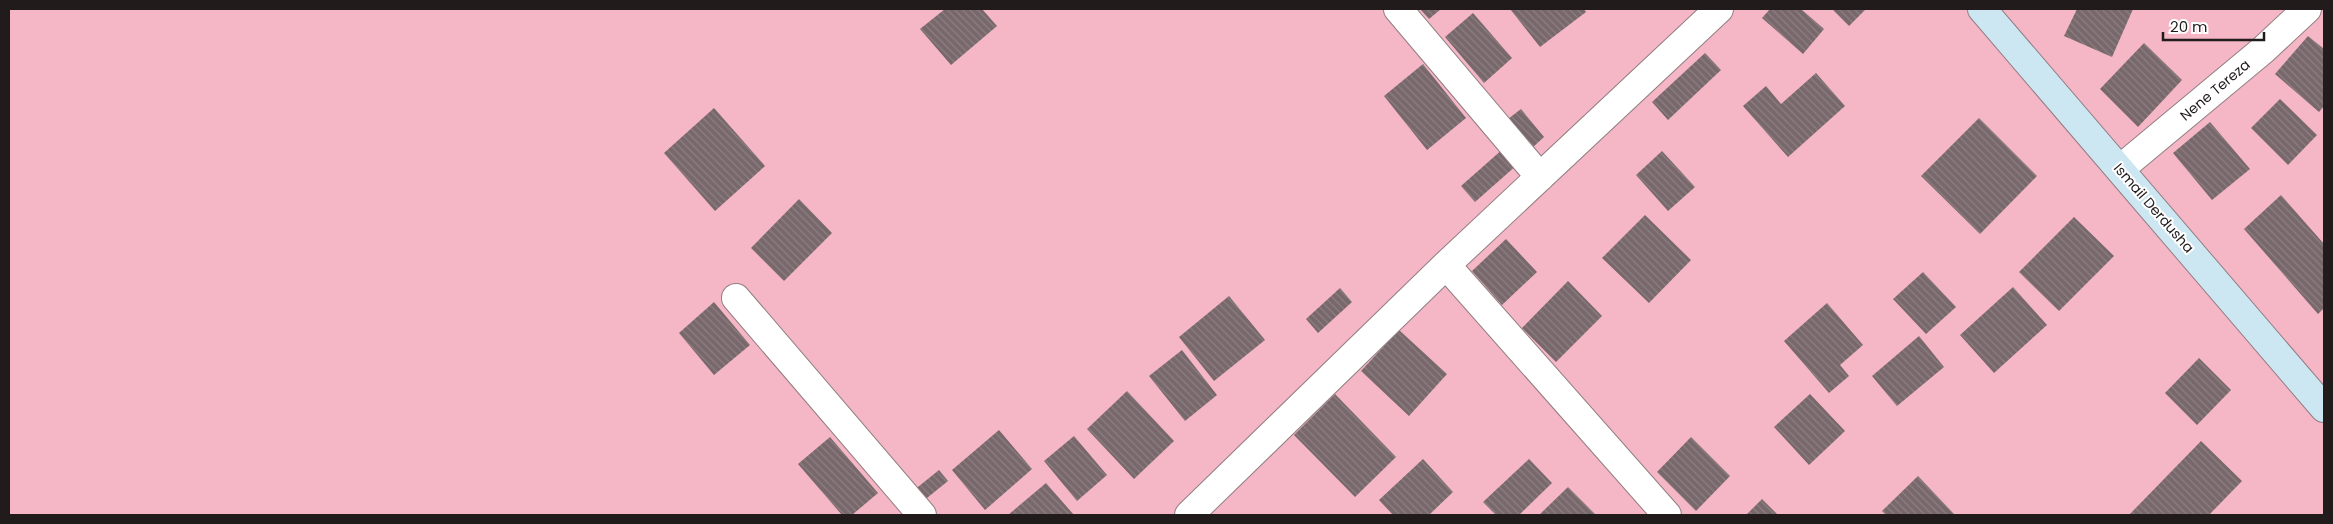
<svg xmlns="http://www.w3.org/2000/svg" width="2333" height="524" viewBox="0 0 2333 524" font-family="Poppins,sans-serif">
  <defs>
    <pattern id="building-back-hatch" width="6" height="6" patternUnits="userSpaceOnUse" patternTransform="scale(1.25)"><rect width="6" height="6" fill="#78676b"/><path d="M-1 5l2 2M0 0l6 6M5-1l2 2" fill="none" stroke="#8c8083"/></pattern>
  </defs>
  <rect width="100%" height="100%" fill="#feeef2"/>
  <!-- green -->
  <path fill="#f5b6c6" d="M 9,9 L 2324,9 L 2324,515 L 9,515 Z"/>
  <!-- building -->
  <path fill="url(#building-back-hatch)" d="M 945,9 L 982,9 L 997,26 L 951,65 L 920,29 Z
    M 1420,9 L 1441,9 L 1429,19 Z
    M 1510,9 L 1584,9 L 1586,12 L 1540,47 Z
    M 1770,9 L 1801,9 L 1824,29 L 1803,54 L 1762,18 Z
    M 1832,9 L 1866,9 L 1849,26 Z
    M 2077,9 L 2133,9 L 2112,57 L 2064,36 Z
    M 1473,13 L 1512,58 L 1484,83 L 1445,37 Z
    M 2308,36 L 2324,49 L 2324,106 L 2319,112 L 2275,74 Z
    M 2144,43 L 2182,80 L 2138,127 L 2100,89 Z
    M 1705,53 L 1721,70 L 1668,120 L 1652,102 Z
    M 1423,64 L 1466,118 L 1427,150 L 1384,96 Z
    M 1816,73 L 1845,106 L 1788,157 L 1743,106 L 1766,86 L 1781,104 Z
    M 2280,99 L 2317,135 L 2288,165 L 2251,128 Z
    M 714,108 L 765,166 L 715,211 L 664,153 Z
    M 1521,109 L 1544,137 L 1532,148 L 1508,119 Z
    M 1979,118 L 2037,176 L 1980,234 L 1921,176 Z
    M 2210,122 L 2250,169 L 2212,200 L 2173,153 Z
    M 1504,148 L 1518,164 L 1475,202 L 1461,186 Z
    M 1662,151 L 1695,187 L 1668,211 L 1636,175 Z
    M 2281,195 L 2324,244 L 2324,308 L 2318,314 L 2244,229 Z
    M 799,199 L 832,233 L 784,281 L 751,248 Z
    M 1645,215 L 1691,260 L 1649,303 L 1602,258 Z
    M 2074,217 L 2114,256 L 2059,311 L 2019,272 Z
    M 1506,239 L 1537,272 L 1502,305 L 1472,271 Z
    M 1923,272 L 1956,307 L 1926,334 L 1893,299 Z
    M 1568,281 L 1602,316 L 1556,362 L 1522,328 Z
    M 2013,287 L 2047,325 L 1994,373 L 1960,335 Z
    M 1340,288 L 1352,302 L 1318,333 L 1306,319 Z
    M 1229,296 L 1265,340 L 1214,381 L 1179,337 Z
    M 714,302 L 750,345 L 714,375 L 679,333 Z
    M 1827,303 L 1863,345 L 1840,365 L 1849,376 L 1829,393 L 1784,341 Z
    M 1399,330 L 1447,374 L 1409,416 L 1361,371 Z
    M 1919,336 L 1944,367 L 1897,406 L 1872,376 Z
    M 1182,350 L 1217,395 L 1185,421 L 1149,376 Z
    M 2199,358 L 2231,390 L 2197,425 L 2165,393 Z
    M 1127,391 L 1174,441 L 1134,479 L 1087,429 Z
    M 1335,394 L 1396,457 L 1355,497 L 1294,435 Z
    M 1810,394 L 1845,431 L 1809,465 L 1774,427 Z
    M 999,430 L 1032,469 L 985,510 L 952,470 Z
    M 1074,436 L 1107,475 L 1077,501 L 1044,461 Z
    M 830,437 L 878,493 L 852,515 L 842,515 L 798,464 Z
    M 1691,437 L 1730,476 L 1696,511 L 1657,472 Z
    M 2201,441 L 2242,481 L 2209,515 L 2129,515 Z
    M 1423,459 L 1453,492 L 1429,515 L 1393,515 L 1379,500 Z
    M 1529,459 L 1552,483 L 1519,515 L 1496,515 L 1483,502 Z
    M 939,470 L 948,481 L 922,502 L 913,491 Z
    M 1918,476 L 1955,515 L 1886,515 L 1882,511 Z
    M 1046,483 L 1074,515 L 1008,515 Z
    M 1568,487 L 1596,515 L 1539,515 Z
    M 1762,499 L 1778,515 L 1746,515 Z"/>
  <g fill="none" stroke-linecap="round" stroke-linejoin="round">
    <!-- minor casing -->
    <g stroke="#917f83" stroke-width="30">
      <path id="minor" d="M 1398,9 L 1540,177
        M 2120,169 L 2263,50 L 2307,9
        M 1446,265 L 1667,515
        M 736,298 L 922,515
        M 1189,515 L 1446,265 L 1719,9"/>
    </g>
    <!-- secondary casing -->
    <g stroke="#917f83" stroke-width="30">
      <path id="secondary" d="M 1982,9 L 2324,408"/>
    </g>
    <!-- minor -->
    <use href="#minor" stroke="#fff" stroke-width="28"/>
    <!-- secondary -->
    <use href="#secondary" stroke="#cce7f2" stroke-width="28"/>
  </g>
  <g text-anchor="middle" stroke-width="4" stroke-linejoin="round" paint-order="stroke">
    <!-- street labels -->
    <g font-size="14" fill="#211b1c" stroke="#fff">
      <text transform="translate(2215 90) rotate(-40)" y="5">Nene Tereza</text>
      <text transform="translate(2154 208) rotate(49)" y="5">Ismail Derdusha</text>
    </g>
  </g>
  <!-- border -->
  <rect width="2333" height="524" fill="none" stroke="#211b1c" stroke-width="20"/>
  <!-- scale -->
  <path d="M2163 32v8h101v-8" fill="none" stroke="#211b1c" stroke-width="2.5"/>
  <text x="2170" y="32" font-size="15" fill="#211b1c" stroke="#ffffff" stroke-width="4" paint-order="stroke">20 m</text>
</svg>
